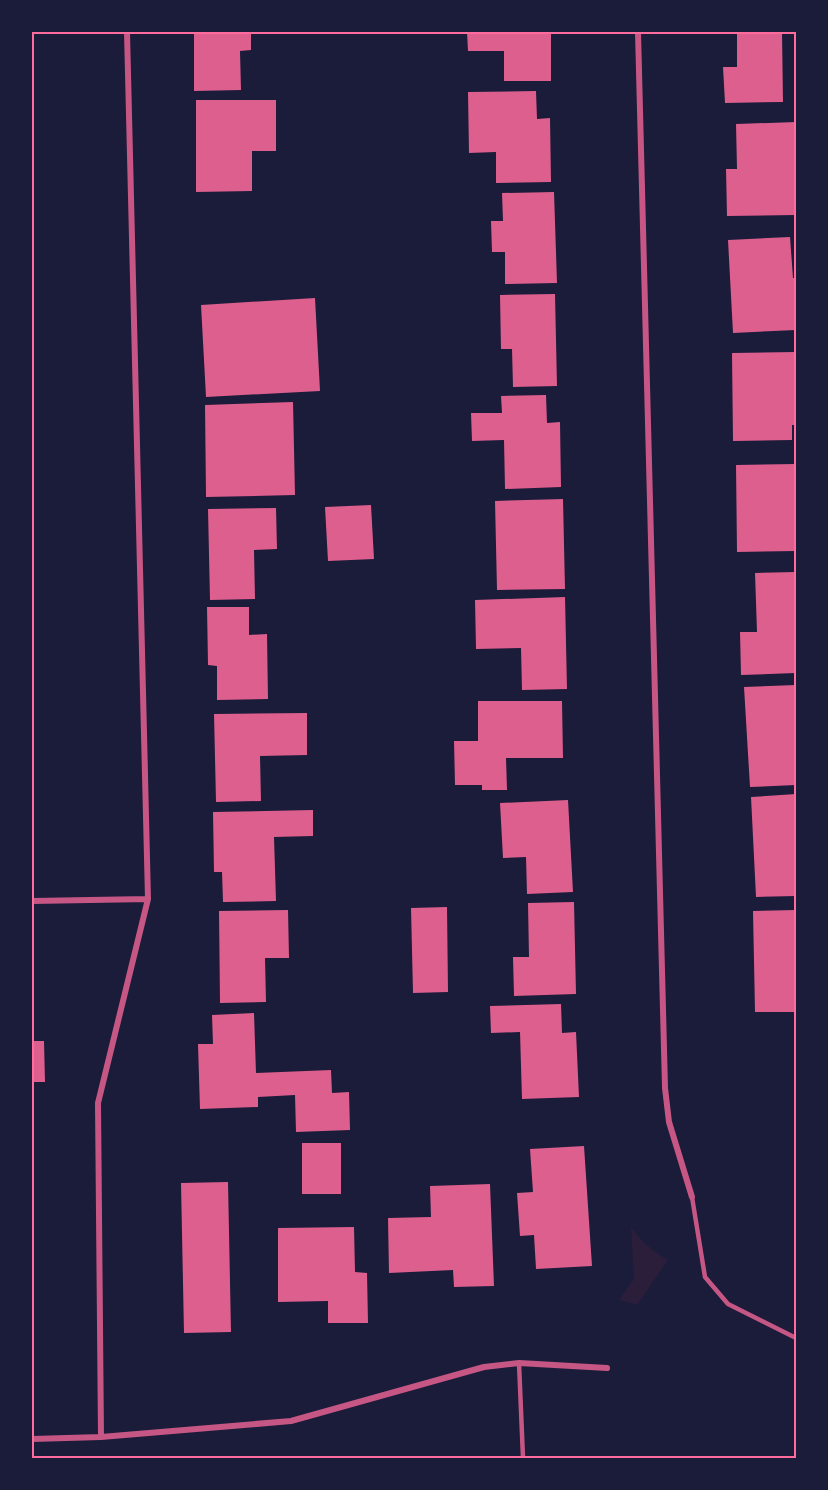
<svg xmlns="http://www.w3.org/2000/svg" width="828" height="1490" viewBox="0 0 828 1490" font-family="'Nunito Sans',sans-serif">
  <rect width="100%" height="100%" fill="#1b1b3a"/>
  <!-- green -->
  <path fill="#2a1e3b" d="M 631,1227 C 642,1242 652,1251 668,1260 L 637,1305 L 619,1300 L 634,1279 Z"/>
  <!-- building -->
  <path fill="#dd5f8e" d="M 194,32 L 251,32 L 251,50 L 240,51 L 241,90 L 194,91 Z
    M 467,32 L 551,32 L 551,81 L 504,81 L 504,51 L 468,51 Z
    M 737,32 L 782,32 L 783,102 L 725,103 L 723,67 L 737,67 Z
    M 536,91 L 537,119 L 550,118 L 551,182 L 496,183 L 496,152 L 469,153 L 468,92 Z
    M 196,100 L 276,100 L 276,151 L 252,151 L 252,191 L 196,192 Z
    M 796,122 L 796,215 L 727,216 L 726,169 L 737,169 L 736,124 Z
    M 554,192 L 557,283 L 505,284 L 505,252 L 492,252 L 491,221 L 503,221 L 502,193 Z
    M 790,237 L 793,278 L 796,278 L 796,330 L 733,333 L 728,240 Z
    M 555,294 L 557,386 L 513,387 L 512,349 L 501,349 L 500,295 Z
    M 315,298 L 320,391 L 206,397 L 201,305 Z
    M 796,352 L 796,425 L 792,425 L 792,440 L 733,441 L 732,353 Z
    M 546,395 L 547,423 L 560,422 L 561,487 L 505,489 L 504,440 L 472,441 L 471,413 L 502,413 L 501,396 Z
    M 293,402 L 295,495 L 206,497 L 205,405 Z
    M 796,464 L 796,551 L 737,552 L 736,465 Z
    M 563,499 L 565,589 L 497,590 L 495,501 Z
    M 371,505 L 374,559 L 328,561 L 325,507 Z
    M 276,508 L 277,549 L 254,550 L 255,599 L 210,600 L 208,509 Z
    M 796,572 L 796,673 L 741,675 L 740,632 L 757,632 L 755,573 Z
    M 565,597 L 567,689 L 522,690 L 521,648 L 476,649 L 475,600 Z
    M 207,607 L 249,607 L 249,635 L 267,634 L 268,699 L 217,700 L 217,666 L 208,665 Z
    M 796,685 L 796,785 L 750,787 L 744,687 Z
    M 478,701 L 562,701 L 563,758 L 506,758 L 507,790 L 482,790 L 482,785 L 455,785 L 454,741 L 478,741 Z
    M 307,713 L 307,755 L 260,756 L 261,801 L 216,802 L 214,714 Z
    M 32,738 L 33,738 L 34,762 L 32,762 Z
    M 796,794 L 796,896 L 756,897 L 751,797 Z
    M 568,800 L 573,892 L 527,894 L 526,857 L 503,858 L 500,803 Z
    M 313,810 L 313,836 L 274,837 L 276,901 L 223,902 L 222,872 L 214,872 L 213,812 Z
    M 574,902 L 576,994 L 514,996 L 513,957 L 529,957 L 528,903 Z
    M 447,907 L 448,992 L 413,993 L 411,908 Z
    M 288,910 L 289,958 L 265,958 L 266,1002 L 220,1003 L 219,911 Z
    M 796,910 L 796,1012 L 755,1012 L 753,911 Z
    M 561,1004 L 562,1033 L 576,1032 L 579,1097 L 522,1099 L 520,1032 L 491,1033 L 490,1006 Z
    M 254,1013 L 256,1073 L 331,1070 L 332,1093 L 349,1092 L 350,1130 L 296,1132 L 295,1095 L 258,1097 L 258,1107 L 200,1109 L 198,1044 L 213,1044 L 212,1015 Z
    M 32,1041 L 44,1041 L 45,1082 L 32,1082 Z
    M 302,1143 L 341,1143 L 341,1194 L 302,1194 Z
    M 584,1146 L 592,1266 L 536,1269 L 534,1235 L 520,1236 L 517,1193 L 533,1192 L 530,1149 Z
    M 228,1182 L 231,1332 L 184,1333 L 181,1183 Z
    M 490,1184 L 494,1286 L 454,1287 L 453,1270 L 389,1273 L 388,1218 L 431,1217 L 430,1186 Z
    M 354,1227 L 355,1272 L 367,1273 L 368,1323 L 328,1323 L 328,1301 L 278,1302 L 278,1228 Z"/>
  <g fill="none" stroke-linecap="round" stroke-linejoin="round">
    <!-- service -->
    <path stroke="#c65784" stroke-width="4.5" d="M 692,1197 L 705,1277 L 728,1304 L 796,1338
      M 519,1363 L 523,1458"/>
    <!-- minor -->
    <path stroke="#c65784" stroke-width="6" d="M 638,32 L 665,1088 L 669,1122 L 692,1197
      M 32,901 L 148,899
      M 101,1437 L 98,1103 L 148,899 L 127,32
      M 32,1439 L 101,1437 L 291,1421 L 484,1367 L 519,1363 L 607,1368"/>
  </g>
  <!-- border -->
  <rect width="828" height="1490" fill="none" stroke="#1b1b3a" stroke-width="66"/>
  <rect x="33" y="33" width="762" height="1424" fill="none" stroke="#ff6b9d" stroke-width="2"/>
</svg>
